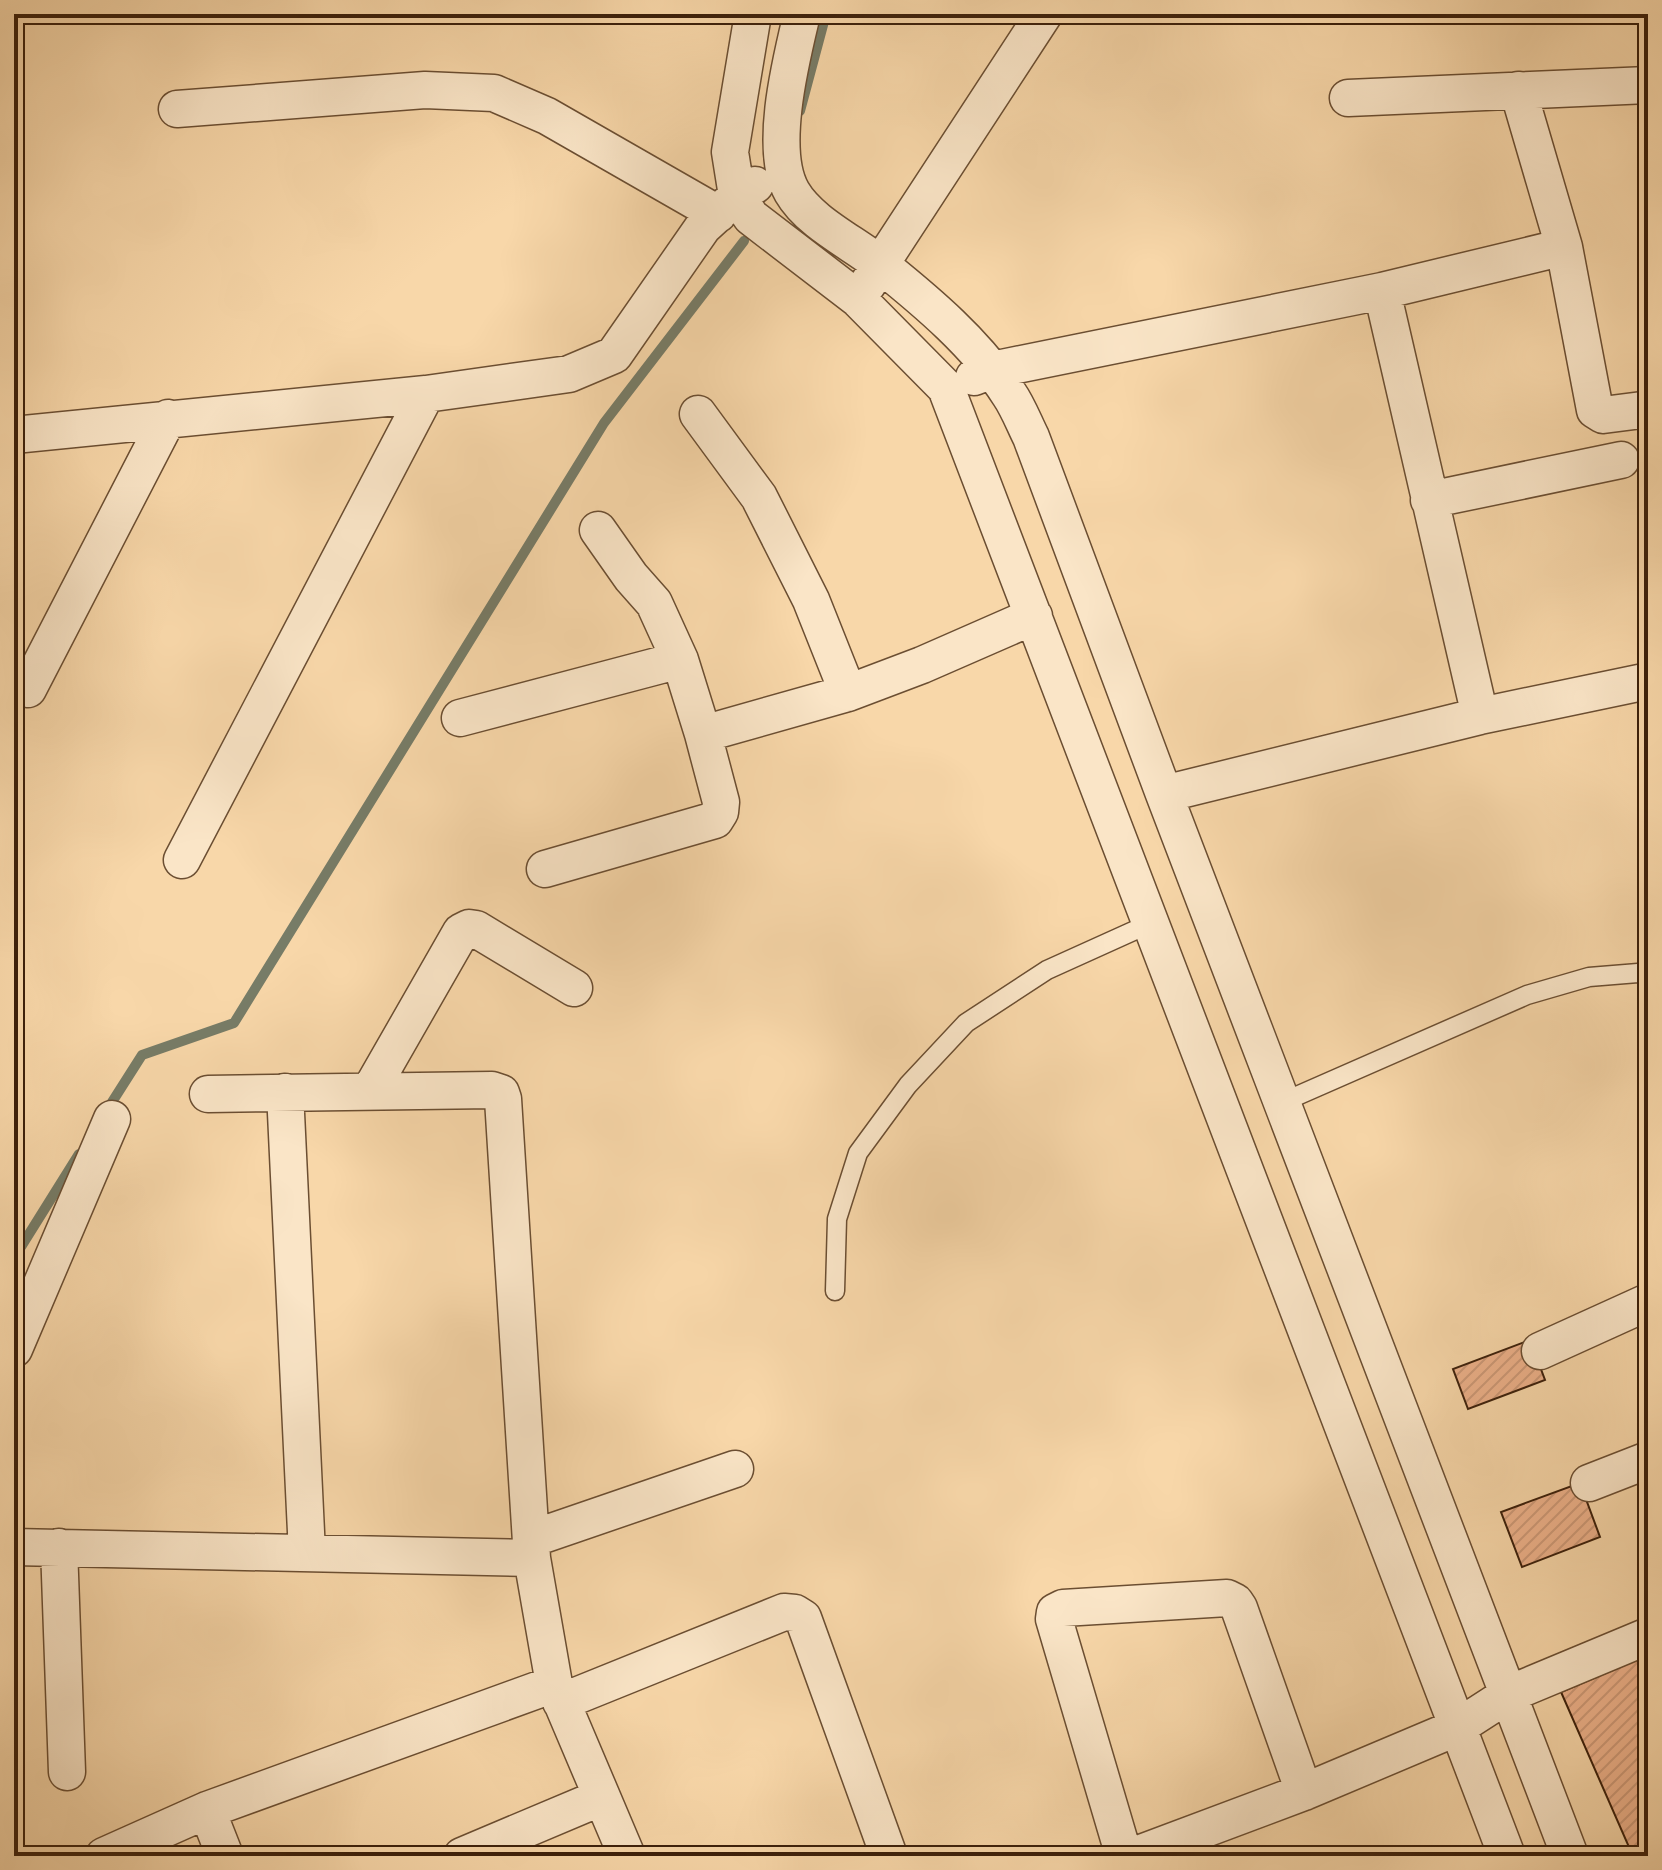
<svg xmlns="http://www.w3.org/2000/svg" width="1662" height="1870" viewBox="0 0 1662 1870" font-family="'IM FELL French Canon',serif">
  <defs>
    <pattern id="building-hatch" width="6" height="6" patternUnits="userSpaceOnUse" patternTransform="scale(2)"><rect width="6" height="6" fill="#eeb28b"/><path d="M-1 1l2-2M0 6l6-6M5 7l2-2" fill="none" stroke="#cd9977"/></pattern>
  </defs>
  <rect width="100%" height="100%" fill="#f8d7a9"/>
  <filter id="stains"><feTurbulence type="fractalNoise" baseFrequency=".0025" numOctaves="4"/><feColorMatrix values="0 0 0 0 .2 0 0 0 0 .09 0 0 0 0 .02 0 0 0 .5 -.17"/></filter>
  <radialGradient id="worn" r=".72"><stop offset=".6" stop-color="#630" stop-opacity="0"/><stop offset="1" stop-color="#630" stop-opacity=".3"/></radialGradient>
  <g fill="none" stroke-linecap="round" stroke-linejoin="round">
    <!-- stream -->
    <path stroke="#777c67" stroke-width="10" d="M 800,111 L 826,14
      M 107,1110 L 142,1055 L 234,1023 L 604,423 L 744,241
      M 14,1258 L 79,1154"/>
  </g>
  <!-- building -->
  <path fill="url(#building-hatch)" stroke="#3c200b" stroke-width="2" d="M 1530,1340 L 1545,1380 L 1468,1409 L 1453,1369 Z
    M 1580,1483 L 1600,1537 L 1522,1567 L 1501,1512 Z
    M 1648,1655 L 1648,1846 L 1632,1854 L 1561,1692 Z"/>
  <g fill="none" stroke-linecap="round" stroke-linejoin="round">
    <!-- lane casing -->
    <g stroke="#6b4e32" stroke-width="21">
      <path id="lane" d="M 1283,1102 L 1527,995 L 1589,977 L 1638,973 L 1648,976
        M 835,1291 L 837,1219 L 858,1153 L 908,1085 L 966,1023 L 1047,970 L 1151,923"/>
    </g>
    <!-- street casing -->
    <g stroke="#6b4e32" stroke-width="39">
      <path id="street" d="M 753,14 L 730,152 L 737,196 L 751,217 L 858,299 L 946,388 L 1507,1856
        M 802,14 C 791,60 768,150 792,192 C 810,223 854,243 881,265 C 927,302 977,344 1009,394 C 1018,407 1024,423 1031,437 L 1164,794 L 1570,1856
        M 1348,98 L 1648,85
        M 177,109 L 425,90 L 494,93 L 547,116 L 718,214
        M 1564,247 L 1595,410 L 1603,415 L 1642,410 L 1648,412
        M 867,285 L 1044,14
        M 1382,291 L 1480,716 L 1648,681
        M 974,377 L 992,370 L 1382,291 L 1564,247 L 1518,90
        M 698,414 L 759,497 L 811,600 L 848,693
        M 14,435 L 426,394 L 569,374 L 614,355 L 703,227 L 737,196 L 755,185
        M 1429,500 L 1621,460
        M 598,530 L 631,577 L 654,603 L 680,660 L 703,734 L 848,693 L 922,665 L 1034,616
        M 28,689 L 168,418
        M 460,718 L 680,660
        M 1164,794 L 1480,716
        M 182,860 L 426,394
        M 545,869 L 715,820 L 720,812 L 721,802 L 703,734
        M 370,1091 L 461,932 L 469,928 L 476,929 L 574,988
        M 285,1092 L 307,1553
        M 208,1094 L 492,1090 L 501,1093 L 503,1099 L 532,1558
        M 14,1349 L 112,1119
        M 1540,1351 L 1648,1302
        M 1589,1483 L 1648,1460
        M 531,1539 L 735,1469
        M 14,1547 L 532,1558 L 554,1684 L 627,1856
        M 59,1547 L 67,1772
        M 561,1702 L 784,1612 L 795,1613 L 803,1618 L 889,1856
        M 207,1810 L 225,1856
        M 104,1856 L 207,1810 L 554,1684
        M 462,1856 L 602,1797
        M 1124,1856 L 1054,1619 L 1055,1612 L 1063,1608 L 1227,1598 L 1235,1602 L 1239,1608 L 1304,1792
        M 1133,1856 L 1304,1792 L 1458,1727 L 1509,1694 L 1648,1636"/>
    </g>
    <!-- lane -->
    <use href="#lane" stroke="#fae5c7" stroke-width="18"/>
    <!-- street -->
    <use href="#street" stroke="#fae5c7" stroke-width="36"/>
  </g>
  <!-- margin -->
  <rect width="1662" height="1870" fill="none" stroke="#f8d7a9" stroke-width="48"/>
  <rect x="16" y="16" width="1630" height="1838" fill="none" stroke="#3c200b" stroke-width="4"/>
  <rect x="24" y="24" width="1614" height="1822" fill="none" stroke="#3c200b" stroke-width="2"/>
  <rect width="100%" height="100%" filter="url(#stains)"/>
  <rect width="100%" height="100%" fill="url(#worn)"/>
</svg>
